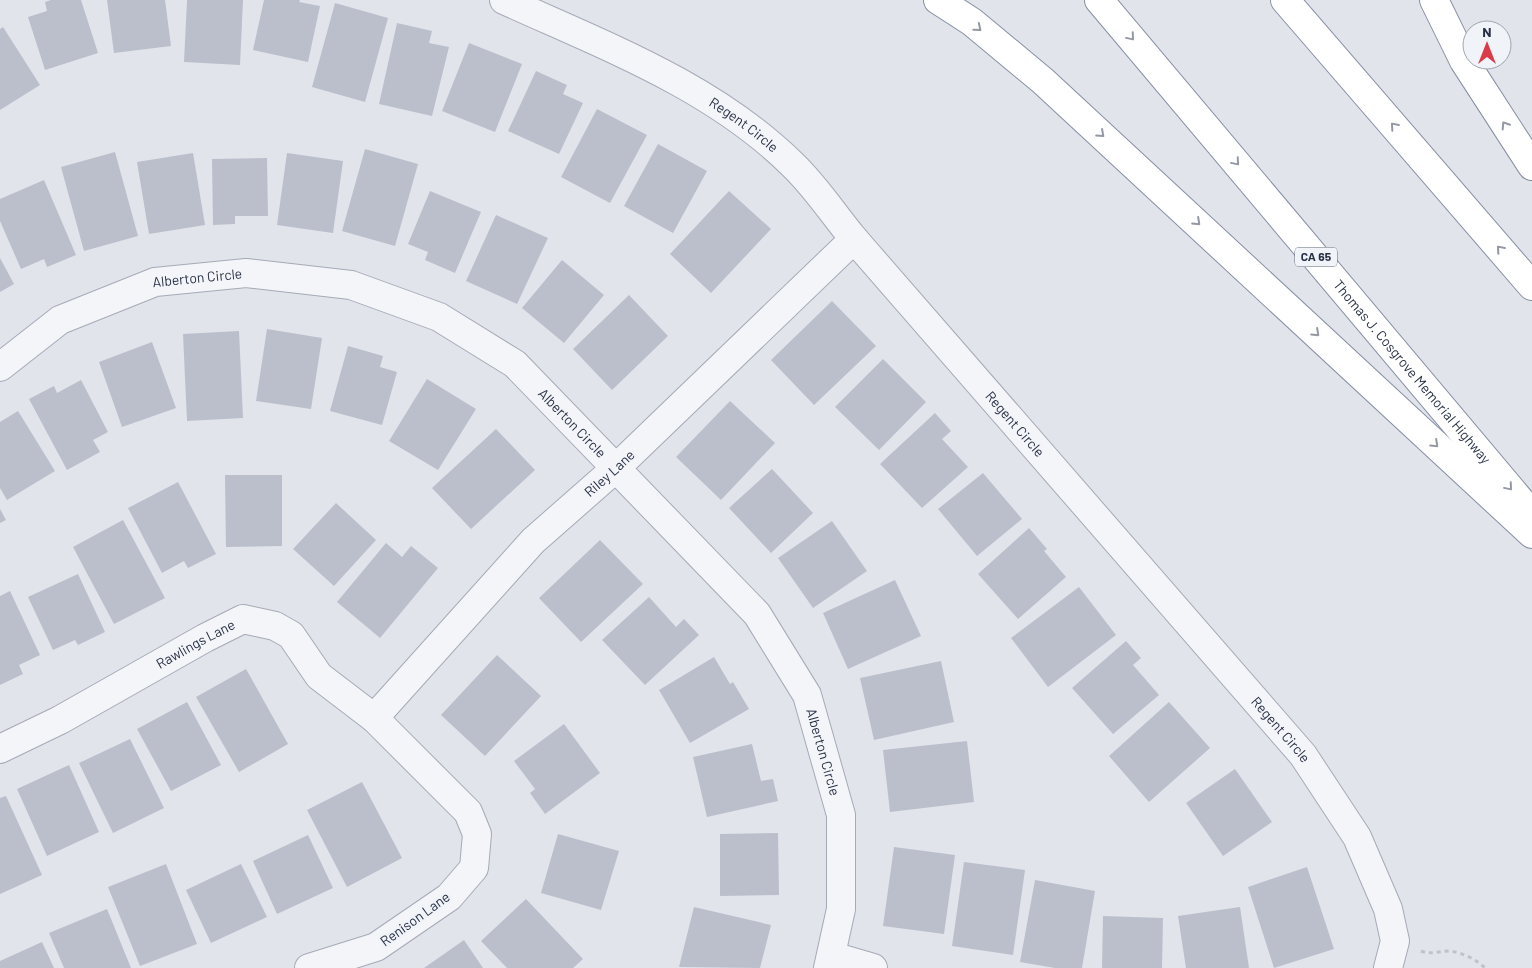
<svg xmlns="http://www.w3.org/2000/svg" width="1532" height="968" viewBox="0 0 1532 968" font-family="Barlow,sans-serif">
  <rect width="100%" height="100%" fill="#e1e4eb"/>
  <!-- building -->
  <path fill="#babfcb" d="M 51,0 L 81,0 L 98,53 L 45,70 L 28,17 L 47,11 L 45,2 Z
    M 107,0 L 165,0 L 171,46 L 114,53 Z
    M 187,0 L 243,0 L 240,65 L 184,62 Z
    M 264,0 L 300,0 L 299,2 L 320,6 L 308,62 L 253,50 Z
    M 335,3 L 388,18 L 365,102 L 312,87 Z
    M 397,23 L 432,31 L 429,43 L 449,47 L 432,116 L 379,104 Z
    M 3,27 L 40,85 L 0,110 L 0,29 Z
    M 469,43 L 522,64 L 495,132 L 442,111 Z
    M 536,71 L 567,85 L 563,94 L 583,103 L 559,154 L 508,131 Z
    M 597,109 L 647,135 L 610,203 L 561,177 Z
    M 658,144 L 707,171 L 673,233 L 624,206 Z
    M 365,149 L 418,164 L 395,246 L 342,231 Z
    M 115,152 L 138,236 L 84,251 L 61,167 Z
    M 193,153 L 205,225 L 149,234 L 137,162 Z
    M 287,153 L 343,161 L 333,233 L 277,225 Z
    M 267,158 L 268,216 L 235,216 L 235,224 L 213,225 L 212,159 Z
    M 44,180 L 76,255 L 47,267 L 44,259 L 21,269 L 0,221 L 0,199 Z
    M 430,191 L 481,212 L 455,273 L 425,260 L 428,252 L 408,244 Z
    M 729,191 L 771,229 L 711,293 L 670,254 Z
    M 496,215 L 548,238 L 517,304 L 466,281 Z
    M 0,258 L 14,284 L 0,292 Z
    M 562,260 L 604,295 L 564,343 L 522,308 Z
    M 629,295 L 668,336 L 612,390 L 573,349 Z
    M 832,301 L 876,346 L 814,405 L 771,360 Z
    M 267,329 L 322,338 L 311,409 L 256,401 Z
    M 239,331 L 243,418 L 187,421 L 183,334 Z
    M 152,342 L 176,408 L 122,427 L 99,362 Z
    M 348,346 L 383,356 L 380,367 L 397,372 L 382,425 L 330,411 Z
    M 883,359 L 926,402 L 879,450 L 835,407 Z
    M 427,379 L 476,409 L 438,470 L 389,441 Z
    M 81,380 L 108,432 L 93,440 L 100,452 L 67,470 L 29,399 L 54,386 L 57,393 Z
    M 730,401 L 775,443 L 721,500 L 676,457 Z
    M 18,411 L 55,471 L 7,500 L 0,488 L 0,422 Z
    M 935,413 L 951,431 L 942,439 L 968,467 L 922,508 L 880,464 Z
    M 496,429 L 535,470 L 471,529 L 432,488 Z
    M 772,469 L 813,513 L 771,553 L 729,508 Z
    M 983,473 L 1022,519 L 977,556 L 938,509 Z
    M 225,475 L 282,475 L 282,546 L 226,547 Z
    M 178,482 L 216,554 L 188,568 L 184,561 L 162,573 L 128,508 Z
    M 336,503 L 376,540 L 334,586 L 293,549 Z
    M 0,509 L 6,520 L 0,523 Z
    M 123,520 L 165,598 L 114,624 L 73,547 Z
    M 832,521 L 867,571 L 813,608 L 778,558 Z
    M 1029,528 L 1047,549 L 1044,551 L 1066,577 L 1018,619 L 978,574 Z
    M 600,540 L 643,584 L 581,642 L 539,598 Z
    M 386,543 L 402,557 L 411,546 L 438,568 L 380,638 L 337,602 Z
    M 78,574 L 105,632 L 78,645 L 75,640 L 53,650 L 28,597 Z
    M 895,580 L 921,636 L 848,669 L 823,613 Z
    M 1079,587 L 1116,635 L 1048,687 L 1011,638 Z
    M 10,591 L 40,655 L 19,665 L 23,674 L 0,685 L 0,596 Z
    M 649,597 L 676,627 L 684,619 L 699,635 L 645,685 L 602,640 Z
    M 1126,641 L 1141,658 L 1133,665 L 1159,695 L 1113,734 L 1072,688 Z
    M 497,655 L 541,696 L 485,756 L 441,715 Z
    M 714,657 L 730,684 L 733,682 L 749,709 L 690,743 L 659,690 Z
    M 941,661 L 954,722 L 874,740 L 860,678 Z
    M 246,669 L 288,744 L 239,772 L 196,697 Z
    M 187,702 L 221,765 L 171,791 L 137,729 Z
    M 1169,702 L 1210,748 L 1149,802 L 1109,756 Z
    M 564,724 L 600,773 L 545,814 L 530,793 L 535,789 L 514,761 Z
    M 130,739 L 164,808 L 113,833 L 79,763 Z
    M 967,741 L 974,802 L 890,812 L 883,750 Z
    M 752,744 L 761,781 L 773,779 L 778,801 L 707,817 L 693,757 Z
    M 69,765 L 99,832 L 47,856 L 17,789 Z
    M 1235,769 L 1272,822 L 1223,856 L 1186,803 Z
    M 362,782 L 402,858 L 347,887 L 307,810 Z
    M 6,796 L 42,875 L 0,894 L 0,798 Z
    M 778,833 L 779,895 L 720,896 L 720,834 Z
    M 558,834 L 619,851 L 601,910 L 541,893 Z
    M 308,835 L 333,888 L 277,914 L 253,861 Z
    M 894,847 L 955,855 L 944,934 L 883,926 Z
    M 964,862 L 1025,870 L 1013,955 L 952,946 Z
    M 166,864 L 197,944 L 140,966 L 108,887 Z
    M 241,864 L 267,917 L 211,943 L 186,890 Z
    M 1307,867 L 1334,949 L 1274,968 L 1248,887 Z
    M 1035,880 L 1095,891 L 1082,968 L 1055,968 L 1020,962 Z
    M 526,899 L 583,959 L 573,968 L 507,968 L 481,941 Z
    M 694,907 L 771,925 L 760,968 L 679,967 Z
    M 1240,907 L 1249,968 L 1186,968 L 1178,916 Z
    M 107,909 L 131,968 L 64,968 L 49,933 Z
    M 1103,916 L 1163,918 L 1162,968 L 1102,968 Z
    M 464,940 L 483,968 L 424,968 Z
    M 42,942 L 54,968 L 0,968 L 0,961 Z"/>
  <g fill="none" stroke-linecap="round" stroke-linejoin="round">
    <!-- minor casing -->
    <g stroke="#a5aab6" stroke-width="30">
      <g id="minor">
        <path id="s1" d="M 504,0 C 605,46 713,86 793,165 C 816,187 834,215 854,239 L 1303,755 L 1357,837 L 1388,909 L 1395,941 L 1388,968"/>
        <path id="s2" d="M 0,367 L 60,320 L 155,282 L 246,273 L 351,285 L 439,317 L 515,364 L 757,614 L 807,695 L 841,815 L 841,909 L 828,968"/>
        <path id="s3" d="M 374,718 L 533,541 L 616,468 L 854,239"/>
        <path id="s4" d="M 0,749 L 60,720 L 205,638 L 243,619 L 275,626 L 291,635 L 319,676 L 374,718 L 468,812 L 477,834 L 474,868 L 449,897 L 376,947 L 309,968"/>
        <path d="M 832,956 L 873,968"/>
      </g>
    </g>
    <!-- highway casing -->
    <g stroke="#8690a3" stroke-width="30">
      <g id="highway">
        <path d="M 938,0 L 972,22 L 1043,81 L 1532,534"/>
        <path id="s5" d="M 1099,0 L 1530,512"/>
        <path d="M 1285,0 L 1532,286"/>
        <path d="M 1434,0 L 1464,61 L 1532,166"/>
      </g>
    </g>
    <!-- path -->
    <path stroke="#bfc2ca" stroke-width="3" stroke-dasharray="4 4" stroke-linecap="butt" d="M 1421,951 C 1431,955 1438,951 1449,951 C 1461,952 1476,959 1485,968"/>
    <!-- minor -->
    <use href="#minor" stroke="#f4f5f9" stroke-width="28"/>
    <!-- highway -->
    <use href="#highway" stroke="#fff" stroke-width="28"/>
  </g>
  <!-- one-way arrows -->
  <defs><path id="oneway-chevron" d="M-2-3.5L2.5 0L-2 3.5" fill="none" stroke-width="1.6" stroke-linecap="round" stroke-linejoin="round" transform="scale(1.25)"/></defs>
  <g stroke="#9398a2">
    <use href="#oneway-chevron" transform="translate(978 28) rotate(39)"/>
    <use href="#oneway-chevron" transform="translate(1131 37) rotate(50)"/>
    <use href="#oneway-chevron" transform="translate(1505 125) rotate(-123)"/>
    <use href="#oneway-chevron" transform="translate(1394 126) rotate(-131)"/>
    <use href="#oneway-chevron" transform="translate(1101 134) rotate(42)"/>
    <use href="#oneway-chevron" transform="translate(1236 162) rotate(50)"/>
    <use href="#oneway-chevron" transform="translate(1197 222) rotate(43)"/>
    <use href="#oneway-chevron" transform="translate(1500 249) rotate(-131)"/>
    <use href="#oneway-chevron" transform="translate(1316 333) rotate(43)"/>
    <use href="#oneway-chevron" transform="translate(1435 444) rotate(43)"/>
    <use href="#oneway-chevron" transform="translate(1509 487) rotate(50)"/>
  </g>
  <g text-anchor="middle" stroke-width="5" stroke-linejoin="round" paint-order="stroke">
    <!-- shield labels -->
    <rect fill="#f0f3f8" stroke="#636a7a" stroke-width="1" x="1295" y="247.5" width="42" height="19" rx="4"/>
    <g font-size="12" font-weight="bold" fill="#273044">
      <text x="1316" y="261">CA 65</text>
    </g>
    <!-- street labels -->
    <g font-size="14" fill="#273044" stroke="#f0f3f8">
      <text dy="5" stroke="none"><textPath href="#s1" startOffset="271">Regent Circle</textPath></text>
      <text dy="5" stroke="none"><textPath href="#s2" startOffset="221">Alberton Circle</textPath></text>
      <text dy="5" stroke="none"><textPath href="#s5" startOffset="486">Thomas J. Cosgrove Memorial Highway</textPath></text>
      <text dy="5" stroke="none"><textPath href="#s2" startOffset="641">Alberton Circle</textPath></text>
      <text dy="5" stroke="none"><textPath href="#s1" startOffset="676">Regent Circle</textPath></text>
      <text dy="5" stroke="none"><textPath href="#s3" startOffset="340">Riley Lane</textPath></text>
      <text dy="5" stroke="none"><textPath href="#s4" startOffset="222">Rawlings Lane</textPath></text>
      <text dy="5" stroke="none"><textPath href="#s1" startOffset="1081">Regent Circle</textPath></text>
      <text dy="5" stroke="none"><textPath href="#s2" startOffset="1061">Alberton Circle</textPath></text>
      <text transform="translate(415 919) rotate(-36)" y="5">Renison Lane</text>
    </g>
  </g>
  <!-- north arrow -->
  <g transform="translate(1487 45)"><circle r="24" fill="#f0f3f8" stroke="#a0a5b0"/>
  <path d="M0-4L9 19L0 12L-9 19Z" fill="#db3a48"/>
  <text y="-8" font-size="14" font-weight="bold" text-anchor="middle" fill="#273044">N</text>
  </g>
</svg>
